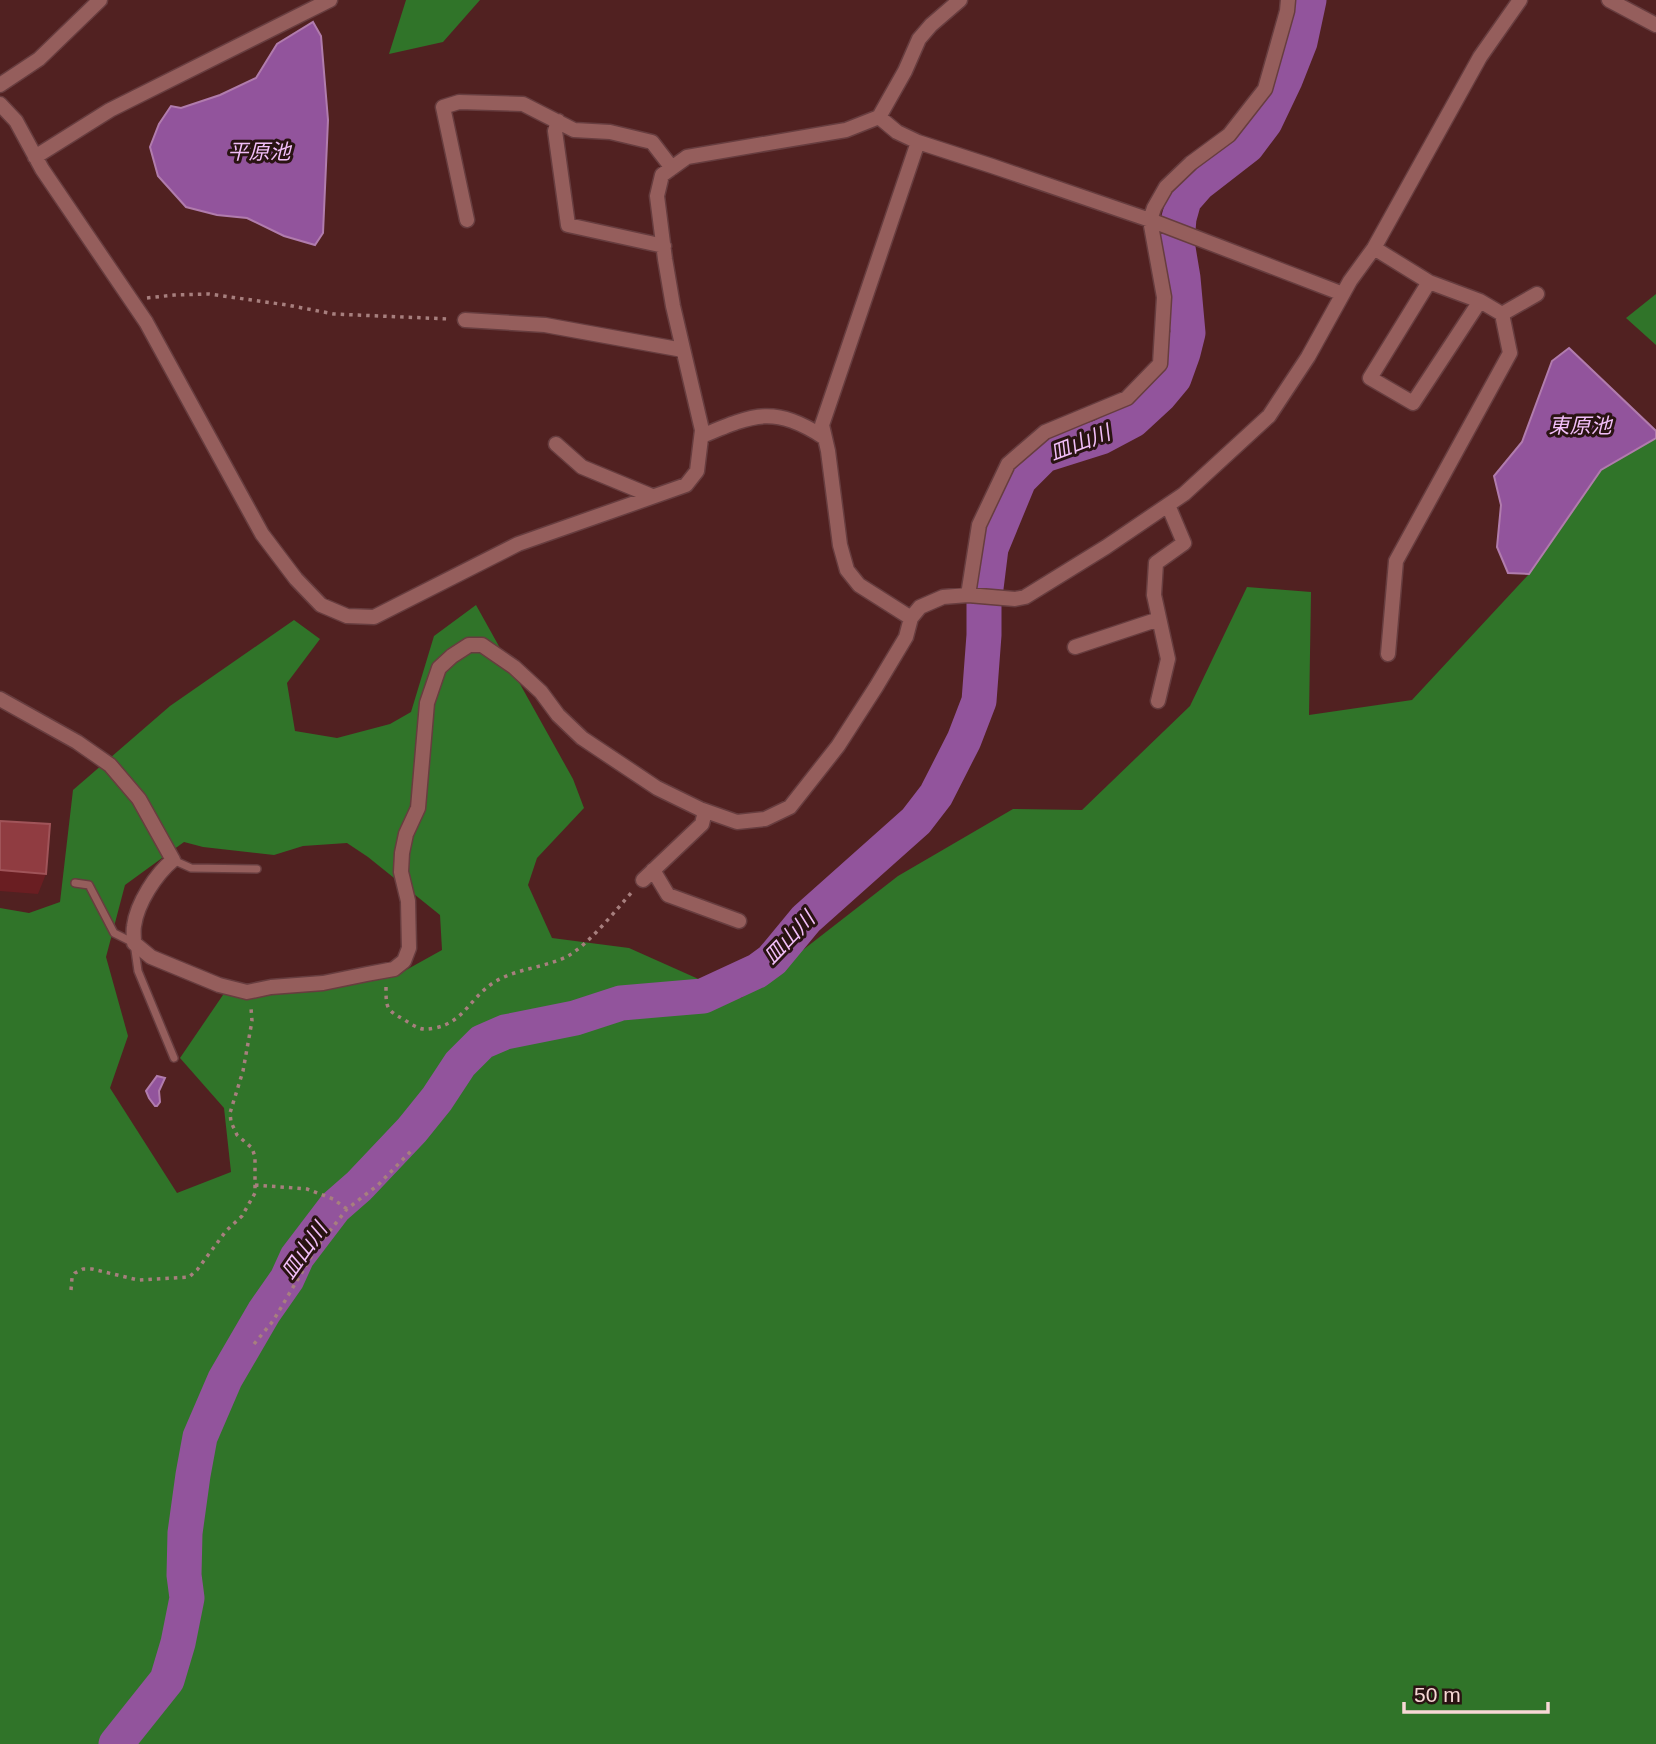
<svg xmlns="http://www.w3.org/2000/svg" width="1656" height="1744" viewBox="0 0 1656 1744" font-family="Helvetica,'Noto Sans JP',sans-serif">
  <rect width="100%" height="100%" fill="#512121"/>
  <!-- forest -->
  <path fill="#307429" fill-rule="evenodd" d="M 406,0 L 480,0 L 443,42 L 389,54 Z
    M 1656,294 L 1656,345 L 1626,318 Z
    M 1656,438 L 1656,1744 L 0,1744 L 0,908 L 29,913 L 60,902 L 73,790 L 170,706 L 294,620 L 320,639 L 287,683 L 295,731 L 337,738 L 390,724 L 411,712 L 434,636 L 476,605 L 573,779 L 584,808 L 537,858 L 528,885 L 552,938 L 629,948 L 741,998 L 898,876 L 1013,809 L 1082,810 L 1190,706 L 1247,587 L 1311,592 L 1309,715 L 1412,700 L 1529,574 L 1601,470 ZM 184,842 L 203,847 L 274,855 L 303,846 L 347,843 L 368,857 L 440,915 L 442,950 L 397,975 L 225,992 L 180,1058 L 224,1108 L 231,1172 L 177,1193 L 110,1088 L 128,1036 L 106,957 L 125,885 Z"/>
  <!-- water -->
  <path fill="#92549c" stroke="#b17cad" stroke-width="2" d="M 313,22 L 321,36 L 328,120 L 323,233 L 315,245 L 284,236 L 247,218 L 217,215 L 186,207 L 158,176 L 150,147 L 159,124 L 171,106 L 181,108 L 220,95 L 256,78 L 277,44 Z
    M 1569,348 L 1656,431 L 1656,438 L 1601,470 L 1529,574 L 1508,573 L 1497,547 L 1501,505 L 1494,476 L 1522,442 L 1552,361 Z
    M 157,1076 L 165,1078 L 159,1091 L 160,1102 L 157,1106 L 155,1106 L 149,1098 L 146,1091 Z"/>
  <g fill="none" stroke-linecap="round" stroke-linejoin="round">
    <!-- river -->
    <path stroke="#92549c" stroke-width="35" d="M 116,1744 L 167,1680 L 178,1643 L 187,1598 L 184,1575 L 185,1533 L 193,1475 L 200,1437 L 225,1379 L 264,1312 L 287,1279 L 297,1257 L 335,1207 L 359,1186 L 412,1130 L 437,1099 L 460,1064 L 482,1042 L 505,1032 L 575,1018 L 621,1003 L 703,996 L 757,971 L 772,960 L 806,919 L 916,821 L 936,795 L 964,740 L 979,701 L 984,635 L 984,604 L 991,548 L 1019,480 L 1044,455 L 1101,437 L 1133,420 L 1159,396 L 1174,378 L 1183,353 L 1188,333 L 1183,278 L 1177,242 L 1179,218 L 1184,200 L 1198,184 L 1247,146 L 1265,122 L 1285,80 L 1300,42 L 1309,0"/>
    <!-- service casing -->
    <g stroke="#673d3f" stroke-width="10">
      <path id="service" d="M 173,860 L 191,868 L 257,869
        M 75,883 L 89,885 L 114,933 L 134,943 L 138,971 L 174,1058"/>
    </g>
    <!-- minor casing -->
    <g stroke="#673d3f" stroke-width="17">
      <path id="minor" d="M 1609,0 L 1656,25
        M 0,85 L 39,59 L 100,0
        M 0,104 L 16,121 L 42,169 L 146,322 L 262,534 L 296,579 L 321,605 L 347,616 L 374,617 L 518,544 L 686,485 L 697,471 L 702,430 L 673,306 L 665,259 L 657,196 L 662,175 L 687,157 L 846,130 L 879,117 L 905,71 L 919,39 L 931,25 L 960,0
        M 879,117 L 897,132 L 918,142 L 992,166 L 1150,220 L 1343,294
        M 558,121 L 555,131 L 568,225 L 664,246
        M 35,157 L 110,110 L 330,0
        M 467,220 L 443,107 L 459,102 L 523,104 L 574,130 L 610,132 L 652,142 L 672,168
        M 1374,248 L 1429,282 L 1480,301 L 1502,314 L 1510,353 L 1396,561 L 1388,654
        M 1429,282 L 1370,378 L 1413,403 L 1480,301
        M 1502,314 L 1537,294
        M 465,320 L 545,325 L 683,350
        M 702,436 C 754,414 774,405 825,438
        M 556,444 L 582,467 L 652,496
        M 968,595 L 979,525 L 1008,464 L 1045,432 L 1127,398 L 1160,364 L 1164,297 L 1150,220 L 1154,208 L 1166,187 L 1191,163 L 1229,135 L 1265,89 L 1287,11 L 1288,0
        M 911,618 L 859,585 L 847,570 L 840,545 L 828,451 L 822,425 L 918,142
        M 1075,647 L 1159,619
        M 0,699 L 77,742 L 110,765 L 139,799 L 173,860 C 156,874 137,903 134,926 C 133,931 134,938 134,943 L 151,957 L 219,985 L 247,992 L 271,987 L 323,983 L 367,974 L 394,969 L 404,961 L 409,948 L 408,901 L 401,872 L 402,853 L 406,834 L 418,808 L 427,703 L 439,668 L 452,656 L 469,645 L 482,645 L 514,667 L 541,692 L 558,715 L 582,738 L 657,788 L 700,809 L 737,822 L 765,819 L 790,807 L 838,746 L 876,687 L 906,637 L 911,618 L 920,607 L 943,597 L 968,595 L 1015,599 L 1025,597 L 1106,547 L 1184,494 L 1269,416 L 1308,357 L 1350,281 L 1374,248 L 1480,57 L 1520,0
        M 1158,701 L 1168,659 L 1154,595 L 1156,563 L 1184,543 L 1168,505
        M 653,870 L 668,895 L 739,921
        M 643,880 L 702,824 L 705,811"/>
    </g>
    <!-- path -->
    <path stroke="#a77f7e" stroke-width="3.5" stroke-dasharray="3.5 5" stroke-linecap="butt" d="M 147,298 L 174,295 L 209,294 L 287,305 L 334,314 L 449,319
      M 386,987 C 386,1008 386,1010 405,1020 C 409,1023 414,1026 419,1028 C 424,1030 429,1029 435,1028 C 464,1022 470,998 493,983 C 516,968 545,968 568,956 C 590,943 615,911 632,892
      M 255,1185 L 307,1189 L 333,1199 L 347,1209
      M 71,1290 L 72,1278 L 75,1273 L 83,1269 L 92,1269 L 138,1280 L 189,1277 L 197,1270 L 226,1231 L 242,1216 L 255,1193 L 255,1157 L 252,1148 L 237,1135 L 231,1122 L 230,1113 L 243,1071 L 252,1021 L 251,1008
      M 254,1344 L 273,1321 L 317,1247 L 347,1209 L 378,1185 L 412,1150"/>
    <!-- service -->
    <use href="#service" stroke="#955e5c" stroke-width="7"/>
    <!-- minor -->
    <use href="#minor" stroke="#955e5c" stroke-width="14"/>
  </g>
  <!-- shaded-wall -->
  <path fill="#6a1e22" d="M 0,870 L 46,874 L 38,894 L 0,891 Z"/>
  <!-- building -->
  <path fill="#903c41" stroke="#a05459" stroke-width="2" d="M 0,821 L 50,824 L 46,874 L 0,870 Z"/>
  <g text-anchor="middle" stroke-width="6" stroke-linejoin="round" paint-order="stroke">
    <!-- water labels -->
    <g font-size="21" font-style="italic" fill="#f1bef8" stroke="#291312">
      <text x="259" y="159">平原池</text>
      <text x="1580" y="433">東原池</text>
      <text transform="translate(1080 443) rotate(-21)" y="7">皿山川</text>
      <text transform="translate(789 938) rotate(-46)" y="7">皿山川</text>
      <text transform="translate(304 1251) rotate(-55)" y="7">皿山川</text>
    </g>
  </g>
  <!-- scale -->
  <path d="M1404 1702v10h144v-10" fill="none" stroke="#f8d8d6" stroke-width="3.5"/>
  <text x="1414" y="1702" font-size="21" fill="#f8d8d6" stroke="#291312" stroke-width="5" paint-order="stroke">50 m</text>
</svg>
